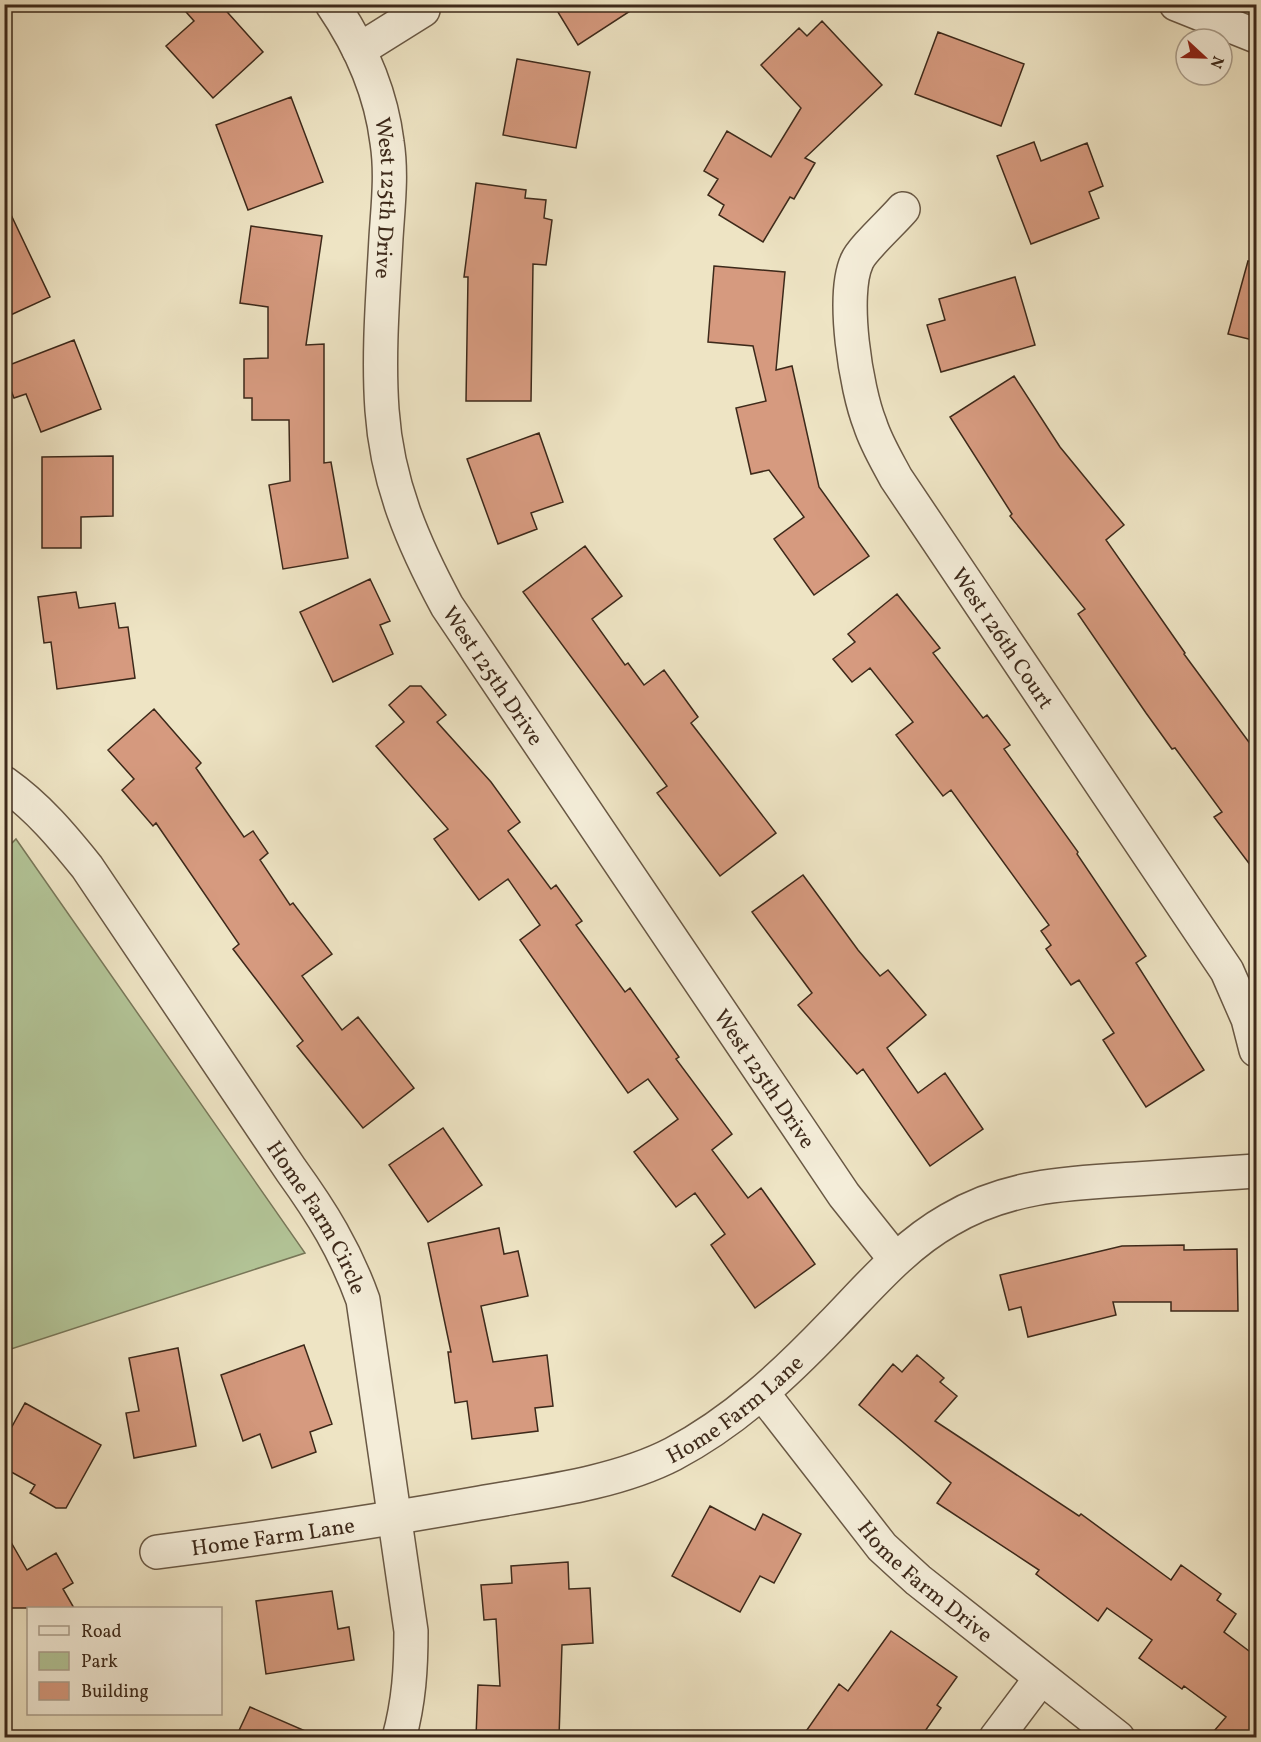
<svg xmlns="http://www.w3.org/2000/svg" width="1261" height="1742" viewBox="0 0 1261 1742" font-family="Vollkorn,serif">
  <rect width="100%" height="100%" fill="#eee4c4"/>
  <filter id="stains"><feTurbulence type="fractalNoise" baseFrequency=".00333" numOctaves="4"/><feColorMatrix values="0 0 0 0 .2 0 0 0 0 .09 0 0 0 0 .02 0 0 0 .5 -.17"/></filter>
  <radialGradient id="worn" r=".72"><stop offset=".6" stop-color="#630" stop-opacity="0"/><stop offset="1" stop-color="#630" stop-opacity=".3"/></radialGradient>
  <!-- green -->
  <path fill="#b3c598" stroke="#787759" stroke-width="1.5" d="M 1180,5 L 1256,5 L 1256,34 Z
    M 16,839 L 305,1253 L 5,1351 L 4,851 Z"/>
  <!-- building -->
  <path fill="#d69a7f" stroke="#3d291a" stroke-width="1.5" d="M 179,4 L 220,4 L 263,52 L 213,98 L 166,46 L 194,21 Z
    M 553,4 L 641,4 L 578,45 Z
    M 822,21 L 882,85 L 805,158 L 815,163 L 794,199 L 790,197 L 763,242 L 719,215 L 724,205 L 708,195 L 718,179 L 704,171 L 727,131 L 771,157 L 801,108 L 761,65 L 799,28 L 807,36 Z
    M 938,32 L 1024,64 L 1001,126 L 915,94 Z
    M 517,59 L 590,72 L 576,148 L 503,135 Z
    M 291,97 L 323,182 L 248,210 L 216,125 Z
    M 1034,142 L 1041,161 L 1087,143 L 1103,186 L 1089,192 L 1099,218 L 1031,244 L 997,156 Z
    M 476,183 L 526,190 L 525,198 L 546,200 L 544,218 L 552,220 L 546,265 L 533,264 L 531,401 L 466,401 L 468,277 L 464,277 Z
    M 4,200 L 50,297 L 4,318 Z
    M 251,226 L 322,236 L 306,345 L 324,344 L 324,463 L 331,462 L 348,558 L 283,569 L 269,485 L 290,481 L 289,420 L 252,420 L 252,398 L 244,398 L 244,359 L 268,358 L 268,307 L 240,303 Z
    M 1248,261 L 1257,263 L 1257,341 L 1228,334 Z
    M 714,266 L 785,272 L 776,370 L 792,366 L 819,487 L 869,556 L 814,595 L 774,539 L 804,517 L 769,470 L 751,474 L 736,408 L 766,401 L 753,346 L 708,342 Z
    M 1015,277 L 1035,345 L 941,372 L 927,325 L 945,320 L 939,299 Z
    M 74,340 L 101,409 L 41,432 L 26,394 L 14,398 L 4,373 L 4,367 Z
    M 1014,376 L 1060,447 L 1124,525 L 1106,540 L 1185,653 L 1184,654 L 1257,753 L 1257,874 L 1214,817 L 1222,812 L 1175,748 L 1172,749 L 1146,713 L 1078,614 L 1085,609 L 1010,516 L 1012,514 L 950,417 Z
    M 539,433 L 563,502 L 531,513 L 537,529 L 498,544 L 467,459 Z
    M 113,456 L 113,516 L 81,517 L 81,548 L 42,548 L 42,457 Z
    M 585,546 L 622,596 L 592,619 L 625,665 L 628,663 L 644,685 L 664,670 L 698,717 L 691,723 L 776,833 L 720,876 L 657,793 L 667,786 L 523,592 Z
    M 370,579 L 390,621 L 380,625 L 393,654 L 333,682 L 300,612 Z
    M 76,592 L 79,608 L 115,603 L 119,628 L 128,627 L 135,678 L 57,689 L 51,642 L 44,643 L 38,597 Z
    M 897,594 L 940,648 L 933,653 L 983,718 L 987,715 L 1010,745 L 1004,749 L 1078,852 L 1077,854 L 1146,956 L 1136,963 L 1204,1070 L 1146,1107 L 1103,1040 L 1114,1033 L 1079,980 L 1071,985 L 1046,949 L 1051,945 L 1041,931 L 1049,925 L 951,790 L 943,796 L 896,735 L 913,722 L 870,668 L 852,682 L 833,659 L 855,642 L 848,634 Z
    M 410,686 L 421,686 L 446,715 L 437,722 L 491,782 L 520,822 L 508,831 L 551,889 L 556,885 L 582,921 L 576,925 L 625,992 L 630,988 L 679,1057 L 676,1059 L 732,1134 L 712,1150 L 748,1198 L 761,1188 L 815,1264 L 755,1308 L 711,1245 L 725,1234 L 695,1193 L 676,1207 L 634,1152 L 678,1119 L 648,1079 L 628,1093 L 520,940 L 540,925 L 508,879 L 479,900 L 434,839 L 448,829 L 376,746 L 404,722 L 389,705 Z
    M 154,709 L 201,763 L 196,768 L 244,837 L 253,831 L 268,853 L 260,860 L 290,905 L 293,903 L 332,954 L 302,976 L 342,1030 L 358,1017 L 414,1088 L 363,1128 L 297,1046 L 303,1041 L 233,949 L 239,944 L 156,823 L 153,826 L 122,790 L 134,779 L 108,750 Z
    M 803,875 L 858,950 L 880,976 L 888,970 L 926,1015 L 887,1048 L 918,1093 L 945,1073 L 983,1129 L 930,1166 L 863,1069 L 857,1074 L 798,1005 L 812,993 L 752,912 Z
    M 443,1128 L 482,1185 L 428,1222 L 389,1165 Z
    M 499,1228 L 504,1254 L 518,1251 L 528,1296 L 481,1306 L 493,1362 L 547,1355 L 553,1406 L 535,1408 L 538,1431 L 472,1439 L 467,1401 L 455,1403 L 448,1352 L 451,1352 L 428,1243 Z
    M 1184,1245 L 1184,1250 L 1237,1249 L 1238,1311 L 1171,1311 L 1171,1302 L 1113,1302 L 1116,1315 L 1028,1337 L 1021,1307 L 1009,1310 L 1000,1275 L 1122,1246 Z
    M 304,1345 L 332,1424 L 310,1432 L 316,1452 L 272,1468 L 260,1434 L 243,1441 L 221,1375 Z
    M 178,1348 L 196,1446 L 134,1458 L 126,1413 L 139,1411 L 129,1358 Z
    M 917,1355 L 944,1378 L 940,1382 L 957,1396 L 935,1421 L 1079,1516 L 1081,1514 L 1171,1580 L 1181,1565 L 1221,1594 L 1217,1600 L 1236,1614 L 1224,1632 L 1257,1657 L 1257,1737 L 1209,1737 L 1226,1717 L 1184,1686 L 1182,1689 L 1139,1658 L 1152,1640 L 1107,1608 L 1098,1621 L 1036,1574 L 1039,1570 L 937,1503 L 951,1483 L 859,1405 L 893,1364 L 902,1372 Z
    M 25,1403 L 101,1445 L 66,1508 L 56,1508 L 30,1493 L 35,1485 L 4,1468 L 4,1441 Z
    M 710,1506 L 755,1530 L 763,1514 L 801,1534 L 774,1583 L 760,1576 L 740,1612 L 672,1576 Z
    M 4,1530 L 27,1570 L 56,1553 L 73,1583 L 63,1589 L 74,1608 L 4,1608 Z
    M 568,1562 L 569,1589 L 590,1588 L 593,1643 L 562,1645 L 559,1737 L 476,1737 L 478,1685 L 500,1686 L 496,1619 L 484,1620 L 481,1585 L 512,1583 L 511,1566 Z
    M 332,1591 L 338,1629 L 349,1627 L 354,1660 L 266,1674 L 256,1601 Z
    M 891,1631 L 957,1677 L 937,1705 L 941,1708 L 921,1737 L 802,1737 L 839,1684 L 848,1691 Z
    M 250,1707 L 319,1737 L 236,1737 Z"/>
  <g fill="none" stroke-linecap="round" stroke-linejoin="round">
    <!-- minor casing -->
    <g stroke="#695844" stroke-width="36">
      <g id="minor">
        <path id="s1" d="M 332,4 C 360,45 381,93 387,142 C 392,174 388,206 386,238 C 383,295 378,353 382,410 C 387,483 413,543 447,606 L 844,1195 L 895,1259"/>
        <path d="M 1176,4 L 1256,36"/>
        <path d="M 359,50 L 423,10"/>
        <path id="s2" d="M 903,209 C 893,221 862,249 857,261 C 841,295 856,389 870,424 C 876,443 887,461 896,478 L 1227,971 L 1248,1019 L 1256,1050"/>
        <path id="s3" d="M 4,783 C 38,807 62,836 87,867 L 291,1170 C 322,1213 345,1250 363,1300 L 411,1631 C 411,1668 409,1702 399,1738"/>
        <path id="s4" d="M 763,1394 L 882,1547 L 918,1580 L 1118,1738"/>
        <path id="s5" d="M 157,1552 C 265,1538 373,1522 480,1503 C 543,1492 617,1483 673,1454 C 734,1422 785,1374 832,1325 C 869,1287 903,1246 949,1220 C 1008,1185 1069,1183 1136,1179 C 1176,1176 1216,1174 1256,1171"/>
        <path d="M 996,1738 L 1041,1678"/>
      </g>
    </g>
    <!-- minor -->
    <use href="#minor" stroke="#f4edd9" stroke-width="33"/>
  </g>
  <g text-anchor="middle" stroke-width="4.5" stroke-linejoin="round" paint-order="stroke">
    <!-- street labels -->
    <g font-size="22" fill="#3d291a" stroke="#f4edd9">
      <text dy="8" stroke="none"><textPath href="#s1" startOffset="206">West 125th Drive</textPath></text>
      <text dy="8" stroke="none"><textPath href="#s2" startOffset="488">West 126th Court</textPath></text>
      <text dy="8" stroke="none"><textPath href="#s1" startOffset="710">West 125th Drive</textPath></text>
      <text dy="8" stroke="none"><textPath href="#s1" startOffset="1196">West 125th Drive</textPath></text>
      <text dy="8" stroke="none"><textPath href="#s3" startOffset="538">Home Farm Circle</textPath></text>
      <text dy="8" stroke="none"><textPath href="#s5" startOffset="603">Home Farm Lane</textPath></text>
      <text dy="8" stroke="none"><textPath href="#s5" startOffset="117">Home Farm Lane</textPath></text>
      <text dy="8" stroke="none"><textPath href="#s4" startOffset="249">Home Farm Drive</textPath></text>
    </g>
  </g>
  <!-- margin -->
  <rect width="1261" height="1742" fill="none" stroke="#eee4c4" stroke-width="24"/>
  <rect x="6" y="6" width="1249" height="1730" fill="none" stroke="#3d291a" stroke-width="3"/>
  <rect x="12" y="12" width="1237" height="1718" fill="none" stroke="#3d291a" stroke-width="1.5"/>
  <!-- legend -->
  <rect x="27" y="1607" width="195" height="108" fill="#f4edd9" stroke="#ab9f8d" stroke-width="1.5"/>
  <rect x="39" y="1626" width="30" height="9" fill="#f4edd9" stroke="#ab9f8d" stroke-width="1.5"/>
  <text x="81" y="1637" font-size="18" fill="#3d291a">Road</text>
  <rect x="39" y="1652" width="30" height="18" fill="#b3c598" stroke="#ab9f8d" stroke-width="1.5"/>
  <text x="81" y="1667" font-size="18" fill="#3d291a">Park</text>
  <rect x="39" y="1682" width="30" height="18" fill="#d69a7f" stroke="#ab9f8d" stroke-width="1.5"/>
  <text x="81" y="1697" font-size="18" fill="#3d291a">Building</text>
  <!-- north arrow -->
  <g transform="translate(1204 57) rotate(112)"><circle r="28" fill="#f4edd9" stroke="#ab9f8d" stroke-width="1.5"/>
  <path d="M0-4.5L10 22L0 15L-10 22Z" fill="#8f2418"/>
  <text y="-9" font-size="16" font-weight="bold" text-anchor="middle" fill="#3d291a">N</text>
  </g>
  <rect width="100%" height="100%" filter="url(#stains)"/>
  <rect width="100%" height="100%" fill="url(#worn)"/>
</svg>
